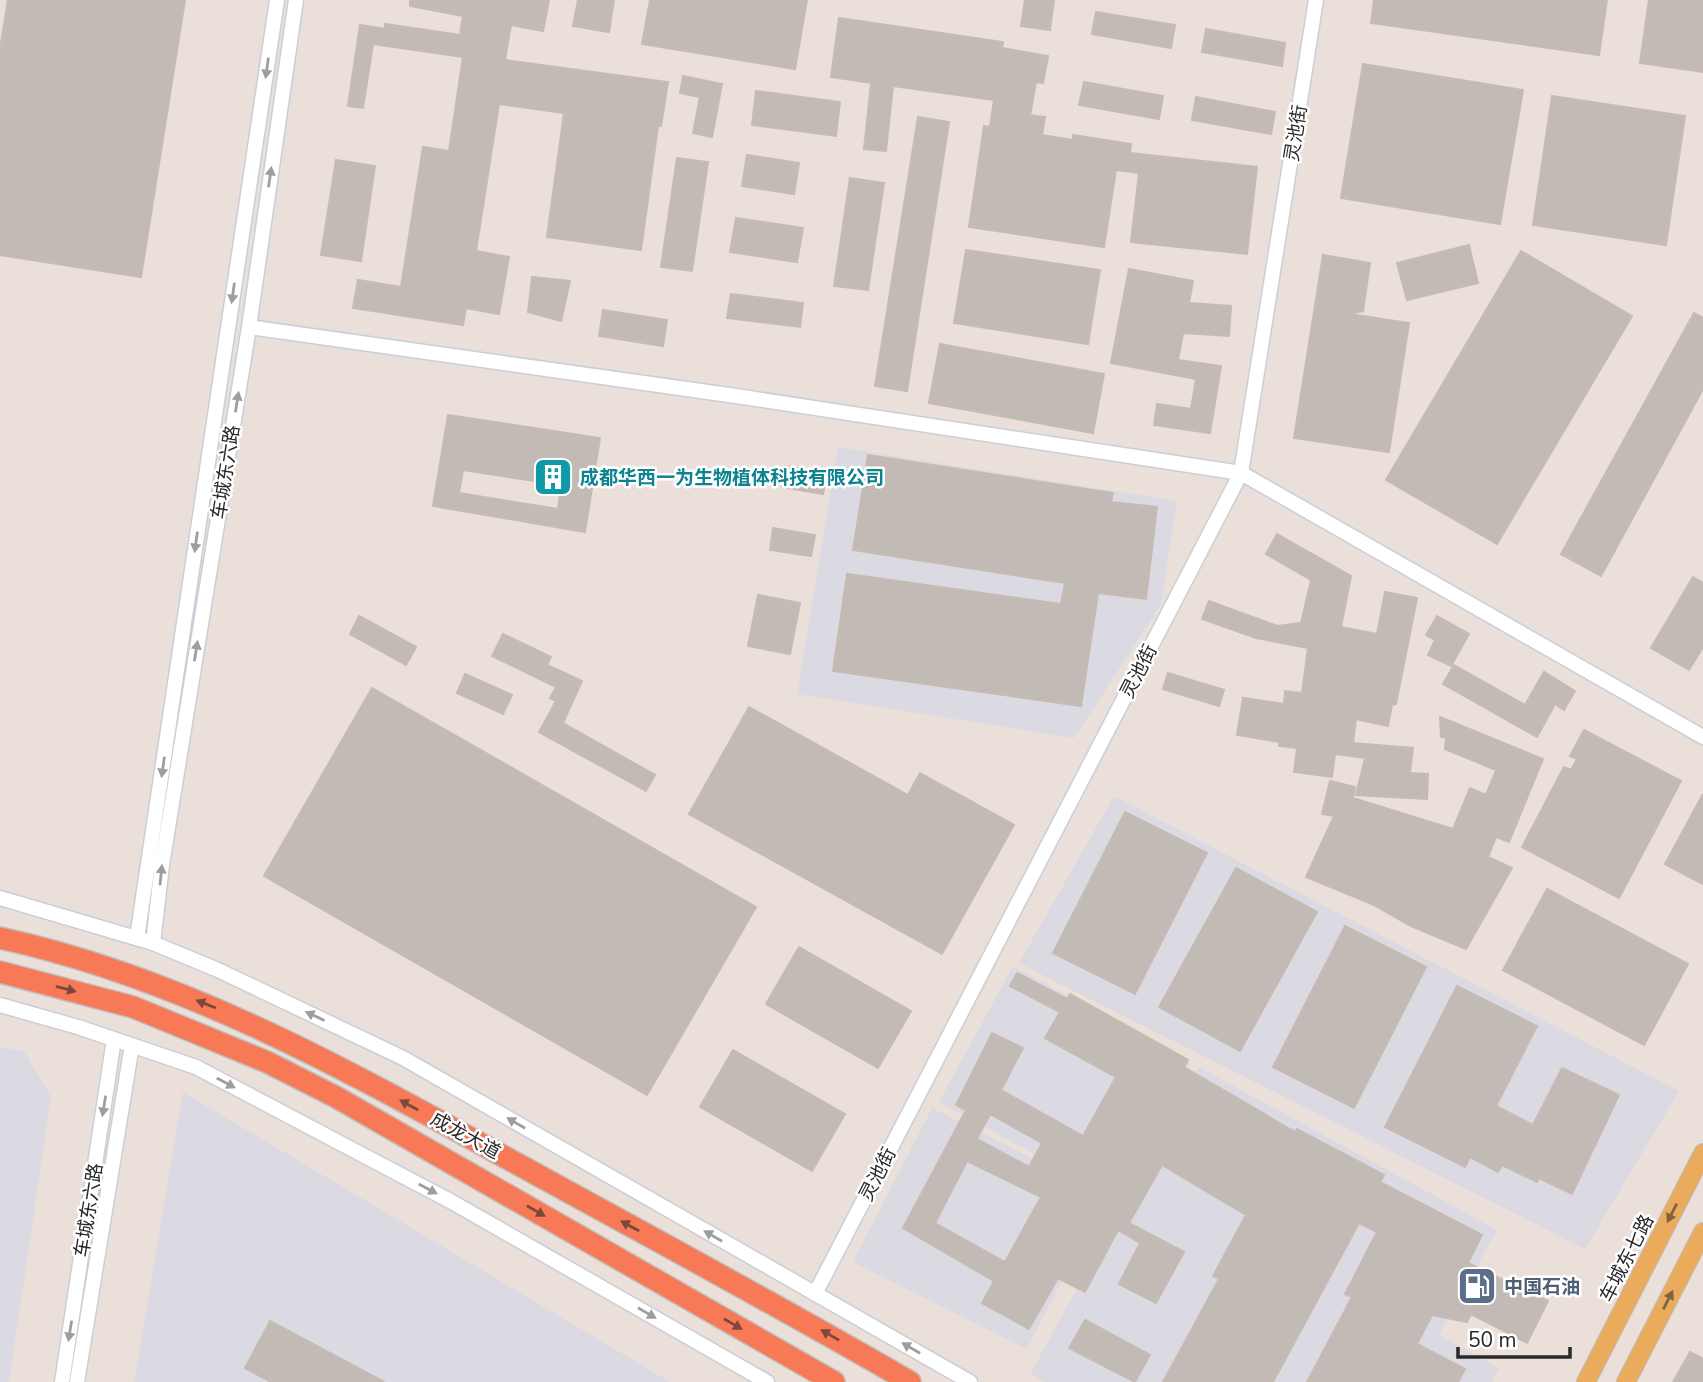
<svg xmlns="http://www.w3.org/2000/svg" width="1703" height="1382" viewBox="0 0 1703 1382" font-family="'Nunito Sans','Noto Sans SC',sans-serif">
  <rect width="100%" height="100%" fill="#eadfd9"/>
  <!-- industrial -->
  <path fill="#dbdae2" d="M 838,447 L 1177,501 L 1161,605 L 1074,738 L 797,694 Z
    M 1114,796 L 1679,1091 L 1585,1249 L 1019,963 Z
    M 1013,966 L 1191,1063 L 1116,1198 L 939,1102 Z
    M 0,1047 L 24,1051 L 51,1097 L 9,1382 L 0,1382 Z
    M 1199,1067 L 1497,1230 L 1439,1335 L 1499,1368 L 1492,1382 L 1044,1382 L 1030,1374 Z
    M 183,1092 L 670,1382 L 134,1382 Z
    M 932,1108 L 1105,1195 L 1027,1349 L 853,1262 Z"/>
  <!-- building -->
  <path fill="#c2bbb5" stroke="#c5bbb3" stroke-width="2" fill-rule="evenodd" d="M 8,0 L 185,0 L 141,277 L 0,255 L 0,49 Z
    M 410,0 L 549,0 L 543,31 L 511,25 L 505,60 L 668,82 L 661,126 L 658,126 L 641,250 L 547,237 L 564,113 L 499,104 L 476,251 L 509,257 L 499,314 L 466,308 L 463,325 L 353,308 L 358,280 L 401,287 L 423,147 L 449,151 L 463,57 L 373,44 L 363,108 L 348,106 L 360,25 L 385,29 L 385,24 L 460,35 L 463,16 L 410,6 Z
    M 578,0 L 614,0 L 609,32 L 573,26 Z
    M 650,0 L 807,0 L 795,69 L 642,44 Z
    M 1025,0 L 1054,0 L 1050,30 L 1021,26 Z
    M 1374,0 L 1607,0 L 1599,55 L 1371,23 Z
    M 1649,0 L 1703,0 L 1703,72 L 1640,63 Z
    M 1096,12 L 1175,25 L 1171,48 L 1092,34 Z
    M 839,18 L 1003,42 L 1002,48 L 1048,56 L 1043,83 L 1036,82 L 1030,115 L 1045,117 L 1042,135 L 1073,140 L 1073,135 L 1131,144 L 1130,153 L 1257,167 L 1247,254 L 1131,242 L 1139,173 L 1116,170 L 1104,247 L 969,227 L 984,126 L 990,127 L 994,100 L 893,86 L 886,151 L 864,149 L 871,83 L 831,77 Z
    M 1206,29 L 1285,43 L 1282,66 L 1202,52 Z
    M 1363,64 L 1523,90 L 1500,224 L 1341,198 Z
    M 683,76 L 722,84 L 712,137 L 693,133 L 700,97 L 680,93 Z
    M 1084,82 L 1163,96 L 1159,119 L 1079,105 Z
    M 756,91 L 840,102 L 836,136 L 752,125 Z
    M 1552,96 L 1685,116 L 1666,245 L 1533,225 Z
    M 1196,97 L 1275,112 L 1271,134 L 1192,120 Z
    M 918,117 L 949,122 L 907,391 L 875,386 Z
    M 747,155 L 799,163 L 794,194 L 742,186 Z
    M 677,158 L 708,162 L 692,271 L 661,267 Z
    M 336,160 L 375,166 L 361,261 L 321,255 Z
    M 850,178 L 884,183 L 868,290 L 834,286 Z
    M 736,218 L 803,228 L 797,262 L 730,252 Z
    M 1469,245 L 1478,283 L 1407,300 L 1397,263 Z
    M 966,250 L 1100,270 L 1088,344 L 954,323 Z
    M 1521,251 L 1632,316 L 1497,544 L 1386,480 Z
    M 1323,255 L 1370,263 L 1363,311 L 1350,314 L 1409,323 L 1389,452 L 1294,438 Z
    M 1129,269 L 1193,281 L 1189,303 L 1231,306 L 1229,336 L 1183,333 L 1178,360 L 1221,366 L 1210,433 L 1154,425 L 1157,404 L 1191,409 L 1196,379 L 1111,363 Z
    M 532,277 L 570,281 L 561,321 L 528,312 Z
    M 731,294 L 803,303 L 800,327 L 727,318 Z
    M 603,310 L 667,320 L 663,346 L 599,336 Z
    M 1694,313 L 1703,318 L 1703,389 L 1601,576 L 1561,554 Z
    M 940,344 L 1104,374 L 1093,433 L 929,403 Z
    M 448,415 L 600,438 L 585,532 L 433,506 ZM 463,470 L 561,485 L 558,509 L 459,493 Z
    M 868,455 L 1113,493 L 1111,502 L 1157,507 L 1146,599 L 1098,593 L 1081,706 L 833,671 L 847,574 L 1061,604 L 1065,583 L 853,550 Z
    M 785,466 L 827,473 L 823,494 L 782,487 Z
    M 773,528 L 815,535 L 811,556 L 770,550 Z
    M 1277,534 L 1351,576 L 1341,627 L 1377,634 L 1385,592 L 1417,598 L 1396,704 L 1392,705 L 1388,726 L 1356,719 L 1353,743 L 1413,748 L 1410,773 L 1428,774 L 1427,799 L 1356,795 L 1365,758 L 1335,754 L 1332,777 L 1294,772 L 1297,748 L 1279,746 L 1280,742 L 1237,735 L 1243,698 L 1284,704 L 1285,691 L 1302,693 L 1308,648 L 1256,638 L 1202,619 L 1209,601 L 1277,626 L 1301,623 L 1311,580 L 1266,554 Z
    M 1693,577 L 1703,583 L 1703,647 L 1689,670 L 1651,648 Z
    M 758,595 L 800,603 L 790,654 L 748,646 Z
    M 359,616 L 416,647 L 406,665 L 350,634 Z
    M 1437,616 L 1469,634 L 1451,666 L 1428,655 L 1435,640 L 1426,635 Z
    M 503,634 L 551,657 L 547,665 L 582,681 L 563,723 L 655,775 L 646,791 L 539,732 L 556,701 L 550,698 L 556,687 L 492,656 Z
    M 1454,665 L 1525,705 L 1544,672 L 1575,691 L 1564,710 L 1555,704 L 1537,737 L 1443,684 Z
    M 1168,673 L 1224,690 L 1219,706 L 1163,689 Z
    M 465,674 L 512,695 L 503,714 L 457,693 Z
    M 372,688 L 756,907 L 647,1095 L 264,876 Z
    M 749,707 L 908,795 L 920,773 L 1014,825 L 942,954 L 689,814 Z
    M 1440,717 L 1543,759 L 1509,842 L 1496,837 L 1488,857 L 1512,868 L 1466,949 L 1411,926 L 1372,904 L 1306,877 L 1334,816 L 1322,814 L 1330,781 L 1355,787 L 1353,798 L 1453,829 L 1470,788 L 1486,795 L 1496,770 L 1445,749 L 1446,738 L 1441,737 Z
    M 1584,730 L 1681,781 L 1619,898 L 1522,847 L 1564,767 L 1571,770 L 1577,759 L 1570,756 Z
    M 1703,794 L 1703,884 L 1665,864 Z
    M 1125,812 L 1207,853 L 1135,994 L 1053,953 Z
    M 1236,868 L 1317,912 L 1240,1051 L 1159,1007 Z
    M 1547,889 L 1688,964 L 1644,1045 L 1503,970 Z
    M 1345,926 L 1426,967 L 1354,1108 L 1273,1067 Z
    M 799,947 L 911,1011 L 878,1068 L 766,1004 Z
    M 1017,973 L 1067,999 L 1070,994 L 1188,1060 L 1184,1067 L 1295,1132 L 1297,1129 L 1384,1175 L 1380,1182 L 1482,1235 L 1468,1263 L 1548,1301 L 1527,1343 L 1471,1314 L 1467,1322 L 1432,1315 L 1417,1344 L 1465,1369 L 1458,1382 L 1307,1382 L 1352,1297 L 1345,1294 L 1377,1232 L 1359,1223 L 1273,1382 L 1163,1382 L 1219,1279 L 1213,1276 L 1246,1215 L 1162,1165 L 1129,1223 L 1184,1252 L 1156,1303 L 1119,1284 L 1140,1243 L 1118,1230 L 1085,1292 L 1058,1278 L 1029,1329 L 982,1303 L 994,1281 L 903,1228 L 966,1110 L 956,1105 L 992,1033 L 1023,1048 L 1001,1090 L 1083,1136 L 1116,1077 L 1045,1038 L 1060,1012 L 1010,986 ZM 990,1114 L 1042,1143 L 1029,1167 L 977,1139 ZM 967,1161 L 1041,1197 L 1005,1262 L 935,1223 Z
    M 1457,986 L 1537,1026 L 1496,1106 L 1533,1125 L 1562,1068 L 1619,1095 L 1572,1194 L 1539,1178 L 1537,1182 L 1502,1165 L 1498,1172 L 1470,1157 L 1465,1167 L 1385,1127 Z
    M 733,1050 L 845,1114 L 812,1171 L 700,1107 Z
    M 1085,1320 L 1150,1355 L 1135,1382 L 1069,1348 Z
    M 270,1321 L 384,1382 L 271,1382 L 245,1368 Z
    M 1690,1352 L 1703,1359 L 1703,1382 L 1673,1382 Z"/>
  <g fill="none" stroke-linecap="round" stroke-linejoin="round">
    <!-- minor casing -->
    <g stroke="#c8cfd9" stroke-width="17">
      <path id="minor" d="M 249,327 L 736,396 L 1241,473 L 1703,737
        M 0,898 L 153,943 L 218,970 L 403,1058 L 970,1382
        M 137,938 L 277,0
        M 153,943 L 162,865 L 249,327 L 296,0
        M 0,1005 L 78,1027 L 196,1067 L 452,1202 L 767,1382
        M 815,1294 L 1241,473 L 1316,0
        M 62,1382 L 114,1039
        M 77,1382 L 132,1045"/>
    </g>
    <!-- major casing -->
    <g stroke="#bebebe" stroke-width="20">
      <path id="major" d="M 1586,1382 L 1703,1153
        M 1626,1382 L 1703,1232"/>
    </g>
    <!-- highway casing -->
    <g stroke="#bebebe" stroke-width="24">
      <path id="highway" d="M 0,938 C 184,978 349,1071 512,1161 C 645,1234 779,1306 910,1382
        M 0,972 L 133,1007 L 267,1062 L 336,1097 L 834,1382"/>
    </g>
    <!-- minor -->
    <use href="#minor" stroke="#fff" stroke-width="14"/>
    <!-- major -->
    <use href="#major" stroke="#ebab5d" stroke-width="18"/>
    <!-- highway -->
    <use href="#highway" stroke="#f87956" stroke-width="21"/>
  </g>
  <!-- one-way arrows -->
  <defs><path id="oneway-solid" d="M-6-.8H1V-3.2L6.5 0L1 3.2V.8H-6Z" transform="scale(1.75)"/></defs>
  <g fill="#9e9e9e">
    <use href="#oneway-solid" transform="translate(267 68) rotate(98)"/>
    <use href="#oneway-solid" transform="translate(270 177) rotate(-82)"/>
    <use href="#oneway-solid" transform="translate(233 293) rotate(98)"/>
    <use href="#oneway-solid" transform="translate(237 402) rotate(-81)"/>
    <use href="#oneway-solid" transform="translate(196 542) rotate(98)"/>
    <use href="#oneway-solid" transform="translate(196 651) rotate(-81)"/>
    <use href="#oneway-solid" transform="translate(163 767) rotate(98)"/>
    <use href="#oneway-solid" transform="translate(161 875) rotate(-84)"/>
    <use href="#oneway-solid" transform="translate(315 1016) rotate(-155)"/>
    <use href="#oneway-solid" transform="translate(226 1083) rotate(28)"/>
    <use href="#oneway-solid" transform="translate(104 1106) rotate(99)"/>
    <use href="#oneway-solid" transform="translate(516 1123) rotate(-150)"/>
    <use href="#oneway-solid" transform="translate(428 1189) rotate(28)"/>
    <use href="#oneway-solid" transform="translate(713 1236) rotate(-150)"/>
    <use href="#oneway-solid" transform="translate(647 1313) rotate(30)"/>
    <use href="#oneway-solid" transform="translate(70 1331) rotate(99)"/>
    <use href="#oneway-solid" transform="translate(911 1348) rotate(-150)"/>
  </g>
  <g fill="#7b483a">
    <use href="#oneway-solid" transform="translate(66 989) rotate(15)"/>
    <use href="#oneway-solid" transform="translate(206 1004) rotate(-158)"/>
    <use href="#oneway-solid" transform="translate(409 1105) rotate(-151)"/>
    <use href="#oneway-solid" transform="translate(536 1211) rotate(30)"/>
    <use href="#oneway-solid" transform="translate(630 1226) rotate(-151)"/>
    <use href="#oneway-solid" transform="translate(733 1324) rotate(30)"/>
    <use href="#oneway-solid" transform="translate(830 1335) rotate(-150)"/>
  </g>
  <g fill="#806340">
    <use href="#oneway-solid" transform="translate(1672 1213) rotate(117)"/>
    <use href="#oneway-solid" transform="translate(1668 1300) rotate(-63)"/>
  </g>
  <!-- icons -->
  <defs>
    <g id="building-square" transform="scale(2.0125)"><rect x="-9" y="-9" width="18" height="18" rx="4" fill="#0f9aa8" stroke="#fff"/><path d="M-4-6H4V6H1V3H-1V6H-4ZM-2.5-4.3h1.7v1.8h-1.7ZM.8-4.3h1.7v1.8H.8ZM-2.5-1h1.7V.8h-1.7ZM.8-1h1.7V.8H.8Z" fill="#fff"/></g>
    <g id="fuel-square" transform="scale(2.0125)"><rect x="-9" y="-9" width="18" height="18" rx="4" fill="#5c6f8a" stroke="#fff"/><path d="M-5.5-6h7V0h2V4h1.3V-2.5L3-4.5l.8-.8L6-3V5H2.5V1h-1V6h-7ZM-4.2-4.7v3.2H.2V-4.7Z" fill="#fff"/></g>
  </defs>
  <g fill-rule="evenodd">
    <use href="#building-square" x="553" y="477"/>
    <use href="#fuel-square" x="1477" y="1286"/>
  </g>
  <g text-anchor="middle" stroke-width="5" stroke-linejoin="round" paint-order="stroke">
    <!-- street labels -->
    <g font-size="19" fill="#282828" stroke="#fff">
      <text transform="translate(1295 133) rotate(-81)" y="7">灵池街</text>
      <text transform="translate(225 472) rotate(-81)" y="7">车城东六路</text>
      <text transform="translate(1138 671) rotate(-63)" y="7">灵池街</text>
      <text transform="translate(466 1135) rotate(29)" y="7">成龙大道</text>
      <text transform="translate(877 1174) rotate(-63)" y="7">灵池街</text>
      <text transform="translate(88 1210) rotate(-81)" y="7">车城东六路</text>
      <text transform="translate(1626 1258) rotate(-63)" y="7">车城东七路</text>
    </g>
    <!-- culture labels -->
    <g font-size="19" font-weight="bold" fill="#0d838f" stroke="#fff" text-anchor="start">
      <text x="580" y="484">成都华西一为生物植体科技有限公司</text>
    </g>
    <!-- service labels -->
    <g font-size="19" font-weight="bold" fill="#4e5e75" stroke="#fff" text-anchor="start">
      <text x="1504" y="1293">中国石油</text>
    </g>
  </g>
  <!-- scale -->
  <path d="M1458 1347v10h112v-10" fill="none" stroke="#282828" stroke-width="3.5"/>
  <text x="1468" y="1347" font-size="21" fill="#282828" stroke="#ffffff" stroke-width="5" paint-order="stroke">50 m</text>
</svg>
